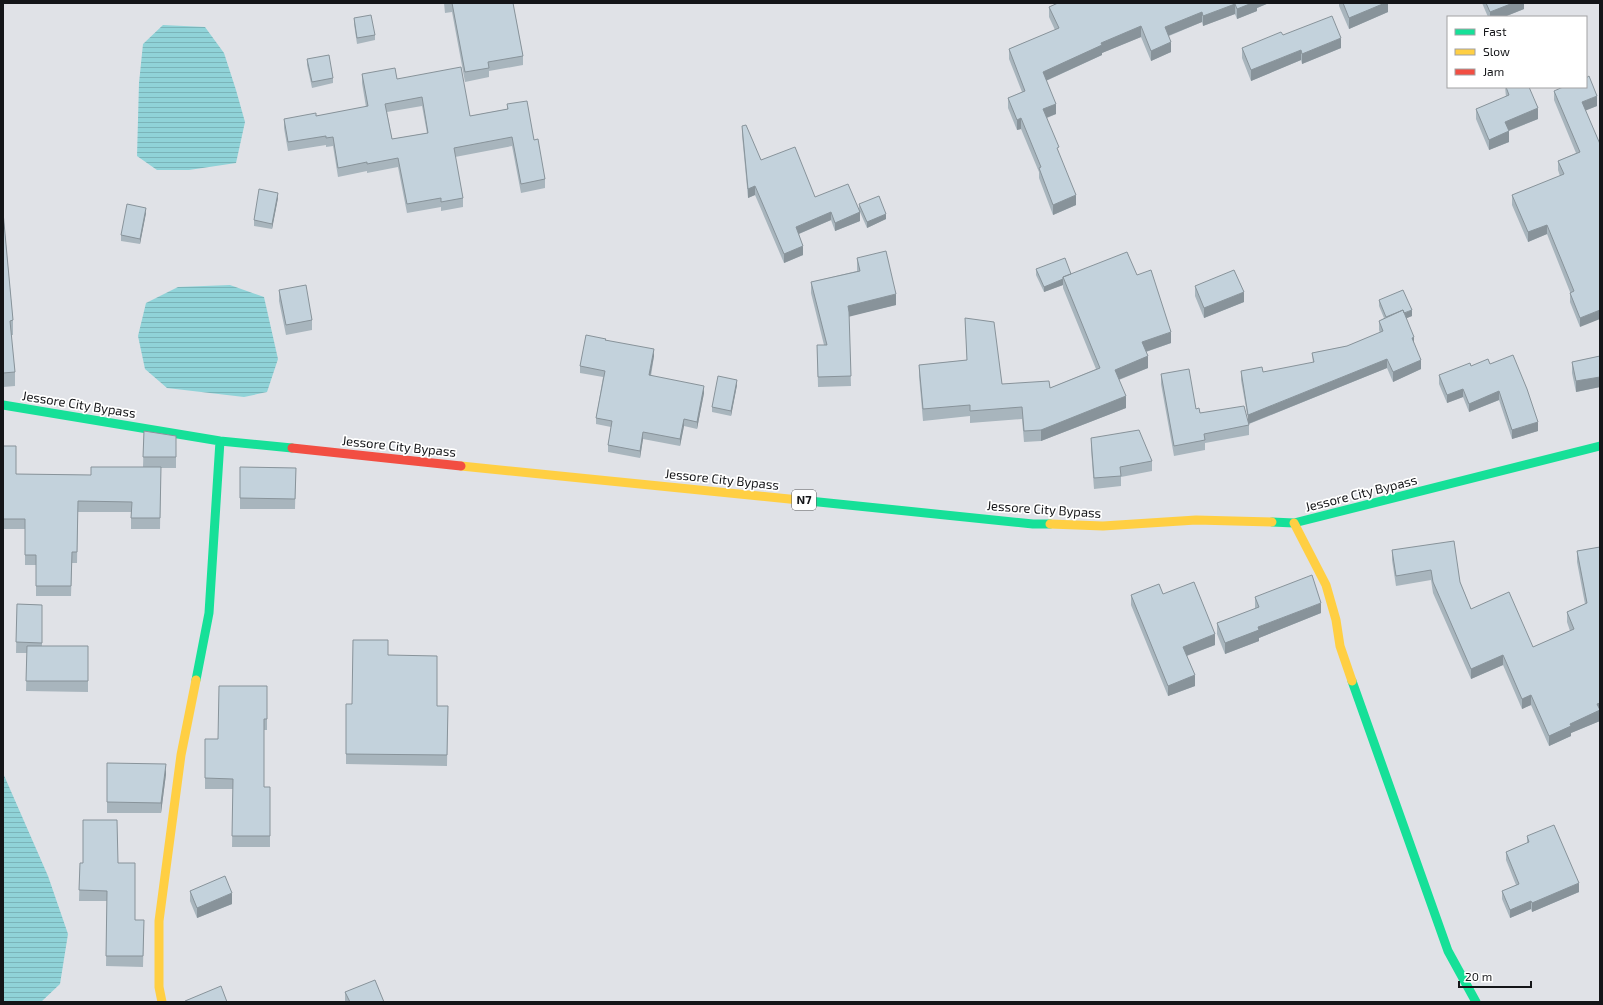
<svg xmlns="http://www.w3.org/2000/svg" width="1603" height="1005" viewBox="0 0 1603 1005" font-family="'Exo 2',sans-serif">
  <defs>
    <pattern id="water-rules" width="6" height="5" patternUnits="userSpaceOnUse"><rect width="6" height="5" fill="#90d3d8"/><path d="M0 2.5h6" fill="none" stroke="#7bb4b9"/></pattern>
  </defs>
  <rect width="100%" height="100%" fill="#e0e2e7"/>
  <!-- water -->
  <path fill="url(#water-rules)" d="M 163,25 L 205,27 L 224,53 L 236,90 L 245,122 L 236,163 L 189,170 L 157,170 L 137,156 L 139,83 L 143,44 Z
    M 230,285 L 264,297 L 278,359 L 267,392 L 244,397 L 167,388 L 145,369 L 138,336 L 146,303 L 178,287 Z
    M 3,773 L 48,876 L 68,934 L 60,984 L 41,1002 L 3,1002 Z"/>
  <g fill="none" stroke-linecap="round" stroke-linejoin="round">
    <!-- fast -->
    <path stroke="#16e098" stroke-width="9" d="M 3,405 L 220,441 L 292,448
      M 809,501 L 1033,524 L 1050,524
      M 1272,522 L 1294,523 L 1600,446
      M 196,680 L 209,613 L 220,441
      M 1352,681 L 1448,951 L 1476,1002"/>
    <!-- slow -->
    <path stroke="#ffcf43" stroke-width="9" d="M 461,466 L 809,501
      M 1294,523 L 1326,585 L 1336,620 L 1340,646 L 1352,681
      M 1050,524 L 1103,526 L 1196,520 L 1272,522
      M 162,1002 L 159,987 L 159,921 L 181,755 L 196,680"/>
    <!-- jam -->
    <path stroke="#f24e42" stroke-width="9" d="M 292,448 L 461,466"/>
  </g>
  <!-- wall -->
  <path fill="#a8b5bd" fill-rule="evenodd" d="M 444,3 L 513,3 L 523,56 L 523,65 L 489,71 L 489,77 L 465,82 L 452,12 L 445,13 Z
    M 1058,3 L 1269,3 L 1257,8 L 1257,11 L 1237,19 L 1235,14 L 1203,26 L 1202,22 L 1169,36 L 1171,52 L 1151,61 L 1141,37 L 1102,53 L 1102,55 L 1046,81 L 1056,114 L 1047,118 L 1076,205 L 1053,215 L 1039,178 L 1039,172 L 1021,129 L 1017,130 L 1008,108 L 1008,98 L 1022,92 L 1009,59 L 1009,49 L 1055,30 L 1049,17 L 1049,7 Z
    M 1339,3 L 1388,3 L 1388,12 L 1349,29 L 1339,6 Z
    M 1482,3 L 1524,3 L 1524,9 L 1504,17 L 1488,17 Z
    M 354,18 L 375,35 L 375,40 L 357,44 L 354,24 Z
    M 1283,35 L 1341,48 L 1302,64 L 1301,60 L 1251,81 L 1242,58 L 1242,48 Z
    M 307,59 L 333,78 L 333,83 L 312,88 L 307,65 Z
    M 362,74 L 397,79 L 470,116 L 507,109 L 507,104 L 534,140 L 545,179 L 545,188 L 521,193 L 512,146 L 455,157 L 463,198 L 463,207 L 441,211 L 441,207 L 407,213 L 398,167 L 367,173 L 367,171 L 338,177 L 333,146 L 326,147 L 326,145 L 288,151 L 284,128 L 284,119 L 316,116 L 366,107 L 362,83 ZM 422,106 L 427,133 L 392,139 L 387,112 Z
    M 1505,87 L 1529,87 L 1538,119 L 1509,131 L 1509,142 L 1489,150 L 1476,119 L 1476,109 L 1506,97 Z
    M 1554,91 L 1597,106 L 1586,110 L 1580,327 L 1570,302 L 1570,292 L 1547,234 L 1528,242 L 1512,205 L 1512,195 L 1560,176 L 1558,170 L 1558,161 L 1576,153 L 1554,100 Z
    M 742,126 L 761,160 L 815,197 L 859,209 L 859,204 L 886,219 L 867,228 L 860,212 L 860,221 L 835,231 L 831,220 L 799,234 L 803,255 L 784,263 L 755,195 L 748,198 L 742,135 Z
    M 278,198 L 272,229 L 254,226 L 254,220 Z
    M 3,212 L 13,320 L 13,335 L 11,335 L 15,372 L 15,386 L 3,387 Z
    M 146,213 L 140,244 L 121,241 L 121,235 Z
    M 857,258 L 896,305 L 849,316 L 851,386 L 818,387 L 817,345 L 824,345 L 811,293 L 811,282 L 857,271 Z
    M 1036,269 L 1071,274 L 1137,275 L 1171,343 L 1146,352 L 1148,368 L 1119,380 L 1126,408 L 1041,441 L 1024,442 L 1022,419 L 970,423 L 970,416 L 923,421 L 919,376 L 919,365 L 967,360 L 965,318 L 1002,384 L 1050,388 L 1096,369 L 1063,288 L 1063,285 L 1044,292 L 1036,275 Z
    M 1195,286 L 1244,302 L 1204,318 L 1195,296 Z
    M 279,290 L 312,320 L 312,330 L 286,335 L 279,301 Z
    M 1379,300 L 1412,316 L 1406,318 L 1414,344 L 1421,369 L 1393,382 L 1387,368 L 1249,424 L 1249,435 L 1205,443 L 1205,450 L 1174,456 L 1161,384 L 1161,374 L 1200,413 L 1248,419 L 1241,380 L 1241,371 L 1263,372 L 1313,363 L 1312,353 L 1347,346 L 1380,333 L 1379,330 L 1379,321 L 1384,318 L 1379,306 Z
    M 606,340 L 654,356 L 651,376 L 704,393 L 697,429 L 684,426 L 680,446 L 643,439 L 640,458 L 608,452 L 608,445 L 611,427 L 596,424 L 596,418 L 603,377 L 580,373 L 580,366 Z
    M 1600,356 L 1600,387 L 1576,392 L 1572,373 L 1572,362 Z
    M 1490,364 L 1538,431 L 1512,439 L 1499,400 L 1469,412 L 1463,397 L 1447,403 L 1439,384 L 1439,375 L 1471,366 Z
    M 737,385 L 731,416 L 712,412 L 712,407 Z
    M 144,431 L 176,436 L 176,468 L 161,468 L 160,529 L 131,529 L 131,512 L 78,512 L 77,563 L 72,563 L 71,596 L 36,596 L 36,565 L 25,565 L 25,529 L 3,529 L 3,446 L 16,474 L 91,475 L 143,467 Z
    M 1091,438 L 1152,461 L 1152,471 L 1121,477 L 1121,486 L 1094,489 L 1091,449 Z
    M 240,467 L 296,468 L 295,509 L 240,509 Z
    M 1600,547 L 1600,721 L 1571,733 L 1571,736 L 1549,746 L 1531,705 L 1522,709 L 1503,665 L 1471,679 L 1433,593 L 1431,580 L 1396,586 L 1392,560 L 1392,550 L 1460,582 L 1471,609 L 1533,647 L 1570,631 L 1567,622 L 1567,612 L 1585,604 L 1577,562 L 1577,551 Z
    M 1163,594 L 1215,645 L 1187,656 L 1195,686 L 1168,696 L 1131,605 L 1131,595 Z
    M 1255,597 L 1321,613 L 1259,638 L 1259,641 L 1225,654 L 1217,634 L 1217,623 L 1255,609 Z
    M 17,604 L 42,605 L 42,646 L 88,646 L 88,692 L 26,691 L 27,653 L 16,653 Z
    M 388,655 L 437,706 L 448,706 L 447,766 L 346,764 L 346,704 L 352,704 Z
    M 267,686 L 267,730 L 264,730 L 264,787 L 270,787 L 270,847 L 232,847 L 233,789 L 205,789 L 205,739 L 218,739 Z
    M 107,763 L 166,774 L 161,813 L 107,813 Z
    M 1527,836 L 1579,892 L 1532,912 L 1531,909 L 1510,918 L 1502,899 L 1502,891 L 1516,885 L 1506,860 L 1506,852 L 1527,843 Z
    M 80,863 L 118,863 L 135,920 L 144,920 L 143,967 L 106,966 L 107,901 L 79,901 Z
    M 190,891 L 232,904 L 197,918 L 190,901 Z
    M 345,992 L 384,1002 L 345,1002 Z"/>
  <!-- shaded-wall -->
  <path fill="#88939a" d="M 1252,3 L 1269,3 L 1257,8 L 1257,11 L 1237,19 L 1237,9 Z
    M 1385,3 L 1388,3 L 1388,12 L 1349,29 L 1349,18 Z
    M 1513,3 L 1524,3 L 1524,9 L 1504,17 L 1490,17 L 1490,12 Z
    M 1235,4 L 1235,14 L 1203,26 L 1203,16 Z
    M 1202,12 L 1202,22 L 1165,37 L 1165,27 Z
    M 1141,26 L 1141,37 L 1102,53 L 1102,55 L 1043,82 L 1043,72 L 1101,43 Z
    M 1341,38 L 1341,48 L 1302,64 L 1302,54 Z
    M 1171,42 L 1171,52 L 1151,61 L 1151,51 Z
    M 1301,50 L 1301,60 L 1251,81 L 1251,70 Z
    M 1597,96 L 1597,106 L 1582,112 L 1582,102 Z
    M 1056,104 L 1056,114 L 1043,119 L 1043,109 Z
    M 1538,108 L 1538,119 L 1505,132 L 1505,122 Z
    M 1021,118 L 1021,129 L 1017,130 L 1017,120 Z
    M 1509,131 L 1509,142 L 1489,150 L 1489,140 Z
    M 755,186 L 755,195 L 748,198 L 748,189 Z
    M 278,193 L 278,198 L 272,229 L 272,224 Z
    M 1076,195 L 1076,205 L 1053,215 L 1053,205 Z
    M 146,208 L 146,213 L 140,244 L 140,239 Z
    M 831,212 L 831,220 L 796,235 L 796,227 Z
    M 860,212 L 860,221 L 835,231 L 835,223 Z
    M 886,214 L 886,219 L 867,228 L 867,222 Z
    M 1547,225 L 1547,234 L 1528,242 L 1528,232 Z
    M 803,246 L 803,255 L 784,263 L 784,254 Z
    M 1063,279 L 1063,285 L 1044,292 L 1044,287 Z
    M 1244,292 L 1244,302 L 1204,318 L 1204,308 Z
    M 896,294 L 896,305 L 848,317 L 848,306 Z
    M 1412,310 L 1412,316 L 1388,326 L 1388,320 Z
    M 1600,310 L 1600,319 L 1580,327 L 1580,318 Z
    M 1171,332 L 1171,343 L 1142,353 L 1142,342 Z
    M 1414,337 L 1414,346 L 1412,338 Z
    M 654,349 L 654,356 L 649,382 L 649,375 Z
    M 1148,356 L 1148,368 L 1115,381 L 1115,370 Z
    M 1387,359 L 1387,368 L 1248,424 L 1248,415 Z
    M 1421,360 L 1421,369 L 1393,382 L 1393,372 Z
    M 1600,377 L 1600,387 L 1576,392 L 1576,381 Z
    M 737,380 L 737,385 L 731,416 L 731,411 Z
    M 704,386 L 704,393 L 697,429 L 697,422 Z
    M 1463,389 L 1463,397 L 1447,403 L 1447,395 Z
    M 1499,391 L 1499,400 L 1469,412 L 1469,404 Z
    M 1126,396 L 1126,408 L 1041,441 L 1041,430 Z
    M 684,419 L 684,426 L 680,446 L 680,439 Z
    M 1538,422 L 1538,431 L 1512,439 L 1512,430 Z
    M 643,432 L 643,439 L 640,458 L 640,451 Z
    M 1321,603 L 1321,613 L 1259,638 L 1259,641 L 1225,654 L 1225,643 L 1258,627 Z
    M 1215,634 L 1215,645 L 1183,657 L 1183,647 Z
    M 1503,655 L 1503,665 L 1471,679 L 1471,669 Z
    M 1195,675 L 1195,686 L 1168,696 L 1168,686 Z
    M 1531,695 L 1531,705 L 1522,709 L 1522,699 Z
    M 1600,703 L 1600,721 L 1571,733 L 1571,736 L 1549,746 L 1549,736 Z
    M 166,764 L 166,774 L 161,813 L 161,803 Z
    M 1579,883 L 1579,892 L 1532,912 L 1532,903 Z
    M 232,893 L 232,904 L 197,918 L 197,908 Z
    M 1531,901 L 1531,909 L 1510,918 L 1510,910 Z"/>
  <!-- building -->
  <path fill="#c3d2dc" stroke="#88939a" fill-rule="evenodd" d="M 452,3 L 513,3 L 523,56 L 488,62 L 489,68 L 465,72 Z
    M 1058,3 L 1252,3 L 1237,9 L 1235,4 L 1203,16 L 1202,12 L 1165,27 L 1171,42 L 1151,51 L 1141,26 L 1101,43 L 1102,45 L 1043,72 L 1056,104 L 1043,109 L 1059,147 L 1057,148 L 1076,195 L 1053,205 L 1039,168 L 1041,167 L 1021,118 L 1017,120 L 1008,98 L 1025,91 L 1009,49 L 1059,28 L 1049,7 Z
    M 1343,3 L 1385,3 L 1349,18 Z
    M 1486,3 L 1513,3 L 1490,12 Z
    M 371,15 L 375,35 L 357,38 L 354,18 Z
    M 1332,16 L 1341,38 L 1302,54 L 1301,50 L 1251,70 L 1242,48 L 1281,32 L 1283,35 Z
    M 329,55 L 333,78 L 312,82 L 307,59 Z
    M 461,67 L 470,116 L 508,109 L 507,104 L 527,101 L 534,140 L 538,139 L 545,179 L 521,184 L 512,137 L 454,148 L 463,198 L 441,202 L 441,198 L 407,204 L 398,158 L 367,164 L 367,162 L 338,168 L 333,137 L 326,138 L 326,136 L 288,142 L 284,119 L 316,113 L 316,116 L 368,106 L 362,74 L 395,68 L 397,79 ZM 422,97 L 428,133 L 392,139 L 385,104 Z
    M 1589,76 L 1597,96 L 1582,102 L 1600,144 L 1600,310 L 1580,318 L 1570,293 L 1574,291 L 1547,225 L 1528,232 L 1512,195 L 1564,174 L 1558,161 L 1580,152 L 1554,91 L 1563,87 L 1586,87 L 1586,78 Z
    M 1506,87 L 1529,87 L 1538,108 L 1505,122 L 1509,131 L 1489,140 L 1476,109 L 1509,95 Z
    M 746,125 L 761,160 L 795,147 L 815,197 L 848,184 L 860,212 L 835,223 L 831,212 L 796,227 L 803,246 L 784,254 L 755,186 L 748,189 L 742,126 Z
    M 259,189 L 278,193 L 272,224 L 254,220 Z
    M 879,196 L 886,214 L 867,222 L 859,204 Z
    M 127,204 L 146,208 L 140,239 L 121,235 Z
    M 3,212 L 13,320 L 10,321 L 15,372 L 3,373 Z
    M 886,251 L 896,294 L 848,306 L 849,312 L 851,376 L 818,377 L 817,345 L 827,345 L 811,282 L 860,271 L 857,258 Z
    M 1127,252 L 1137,275 L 1151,270 L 1171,332 L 1142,342 L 1148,356 L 1115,370 L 1126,396 L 1041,430 L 1024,431 L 1022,407 L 970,411 L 970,405 L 923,409 L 919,365 L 967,360 L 965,318 L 994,322 L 1002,384 L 1049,381 L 1050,388 L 1100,368 L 1063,277 Z
    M 1065,258 L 1071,274 L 1063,277 L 1063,279 L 1044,287 L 1036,269 Z
    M 1234,270 L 1244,292 L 1204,308 L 1195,286 Z
    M 306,285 L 312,320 L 286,325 L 279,290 Z
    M 1403,290 L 1412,310 L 1404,313 L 1403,310 L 1386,317 L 1379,300 Z
    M 1403,310 L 1414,337 L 1412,338 L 1421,360 L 1393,372 L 1387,359 L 1248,415 L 1241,371 L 1262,367 L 1263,372 L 1314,362 L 1312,353 L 1347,346 L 1383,331 L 1379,321 Z
    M 586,335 L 606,339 L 605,340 L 654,349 L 649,375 L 704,386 L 697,422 L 684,419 L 680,439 L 643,432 L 640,451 L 608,445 L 612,421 L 596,418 L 605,371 L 580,366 Z
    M 1513,355 L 1527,389 L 1538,422 L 1512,430 L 1499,391 L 1469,404 L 1463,389 L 1447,395 L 1439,375 L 1470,363 L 1471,366 L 1488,359 L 1490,364 Z
    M 1600,356 L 1600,377 L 1576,381 L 1572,362 Z
    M 1189,369 L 1196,409 L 1199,408 L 1200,413 L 1244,406 L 1249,425 L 1204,434 L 1205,440 L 1174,446 L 1161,374 Z
    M 718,376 L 737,380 L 731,411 L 712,407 Z
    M 1139,430 L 1152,461 L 1120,467 L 1121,476 L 1094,478 L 1091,438 Z
    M 144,431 L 176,436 L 176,457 L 143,457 Z
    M 3,446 L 16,446 L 16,474 L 91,475 L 91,467 L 161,467 L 160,518 L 131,518 L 132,502 L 78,501 L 77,552 L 72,552 L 71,586 L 36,586 L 36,555 L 25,555 L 25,519 L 3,519 Z
    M 240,467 L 296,468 L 295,499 L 240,498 Z
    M 1454,541 L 1460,582 L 1471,609 L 1509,592 L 1533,647 L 1574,629 L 1567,612 L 1587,603 L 1577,551 L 1600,547 L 1600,703 L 1597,704 L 1600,710 L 1570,724 L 1571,726 L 1549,736 L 1531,695 L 1522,699 L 1503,655 L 1471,669 L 1433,582 L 1431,570 L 1396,576 L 1392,550 Z
    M 1312,575 L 1321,603 L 1258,627 L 1259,630 L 1225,643 L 1217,623 L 1259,607 L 1255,597 Z
    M 1194,582 L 1215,634 L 1183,647 L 1195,675 L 1168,686 L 1131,595 L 1159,584 L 1163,594 Z
    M 17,604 L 42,605 L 42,643 L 16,642 Z
    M 353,640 L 388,640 L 388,655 L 437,656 L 437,706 L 448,706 L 447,755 L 346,754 L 346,704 L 352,704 Z
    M 27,646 L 88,646 L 88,681 L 26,681 Z
    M 219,686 L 267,686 L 267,719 L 264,719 L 264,787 L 270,787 L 270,836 L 232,836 L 233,779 L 205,778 L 205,739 L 218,739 Z
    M 107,763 L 166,764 L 161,803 L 107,802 Z
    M 83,820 L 117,820 L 118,863 L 135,863 L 135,920 L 144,920 L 143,956 L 106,956 L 107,891 L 79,890 L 80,863 L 83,863 Z
    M 1554,825 L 1579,883 L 1532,903 L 1531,901 L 1510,910 L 1502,891 L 1519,884 L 1506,852 L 1529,842 L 1527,836 Z
    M 225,876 L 232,893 L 197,908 L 190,891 Z
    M 375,980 L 384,1002 L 350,1002 L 345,992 Z
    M 221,986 L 227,1002 L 185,1002 L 185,1001 Z"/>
  <g text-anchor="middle" stroke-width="3.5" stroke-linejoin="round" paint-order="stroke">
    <!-- shield labels -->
    <rect fill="#fff" stroke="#5a5b5d" stroke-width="1" x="792" y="490" width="24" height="20" rx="3"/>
    <g font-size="12" font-weight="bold" fill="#141518">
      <text x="804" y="504">N7</text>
    </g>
    <!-- street labels -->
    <g font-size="13" fill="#141518" stroke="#fff">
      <text transform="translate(79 404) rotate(9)" y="5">Jessore City Bypass</text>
      <text transform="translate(399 446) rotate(6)" y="5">Jessore City Bypass</text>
      <text transform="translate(722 479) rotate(6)" y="5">Jessore City Bypass</text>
      <text transform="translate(1361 493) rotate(-14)" y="5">Jessore City Bypass</text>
      <text transform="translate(1044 509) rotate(4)" y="5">Jessore City Bypass</text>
    </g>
  </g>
  <!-- border -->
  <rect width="1603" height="1005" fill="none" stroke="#141518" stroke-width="8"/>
  <!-- legend -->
  <rect x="1447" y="16" width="140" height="72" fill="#ffffff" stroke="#a1a1a3"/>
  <rect x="1455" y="29" width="20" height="6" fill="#16e098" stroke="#a1a1a3"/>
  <text x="1483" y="36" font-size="12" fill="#141518">Fast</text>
  <rect x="1455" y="49" width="20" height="6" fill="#ffcf43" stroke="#a1a1a3"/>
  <text x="1483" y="56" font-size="12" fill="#141518">Slow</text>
  <rect x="1455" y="69" width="20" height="6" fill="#f24e42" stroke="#a1a1a3"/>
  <text x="1483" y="76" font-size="12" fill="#141518">Jam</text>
  <!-- scale -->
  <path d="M1459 981v6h72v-6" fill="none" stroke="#141518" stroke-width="2"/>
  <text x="1465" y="981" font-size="12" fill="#141518" stroke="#ffffff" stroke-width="3" paint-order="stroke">20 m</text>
</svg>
